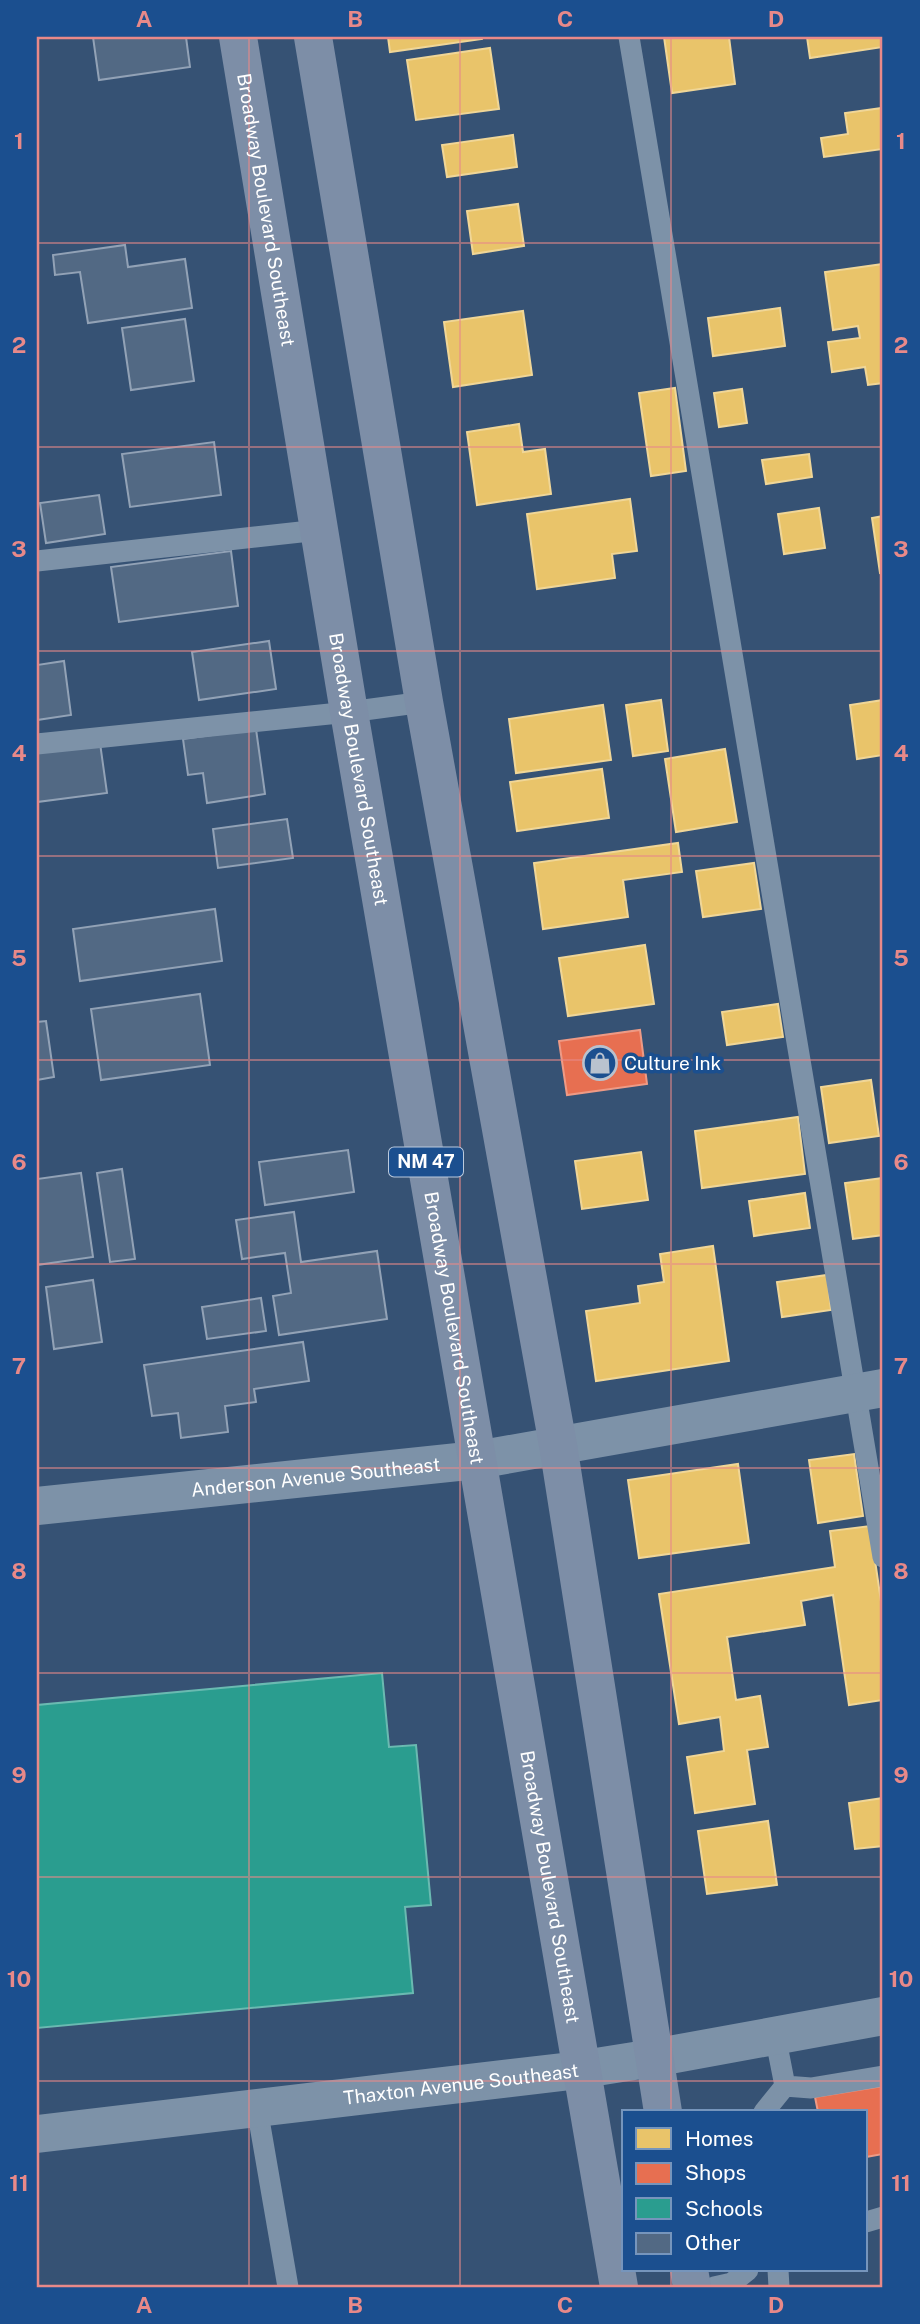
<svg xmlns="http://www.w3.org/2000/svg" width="920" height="2324" viewBox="0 0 920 2324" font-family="'Public Sans',sans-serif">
  <rect width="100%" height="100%" fill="#365274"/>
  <!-- homes -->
  <path fill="#e9c46a" stroke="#f0d697" stroke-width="2" d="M 388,37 L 482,37 L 482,39 L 390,52 Z
    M 664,37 L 729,37 L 735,84 L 672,93 Z
    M 807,37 L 883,37 L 883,47 L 810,58 Z
    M 490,48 L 499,109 L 416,120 L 407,60 Z
    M 882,108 L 883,149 L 824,157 L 821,138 L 848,134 L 845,113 Z
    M 513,135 L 517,167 L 447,177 L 442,145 Z
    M 518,204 L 524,246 L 473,254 L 467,211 Z
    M 883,264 L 883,383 L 868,385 L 865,367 L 832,372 L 828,342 L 860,338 L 858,326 L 833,330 L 825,272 Z
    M 780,308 L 785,346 L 713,356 L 708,318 Z
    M 523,311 L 532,375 L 453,387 L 444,322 Z
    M 675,388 L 686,471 L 651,476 L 639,393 Z
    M 742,389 L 747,423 L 719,427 L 714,393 Z
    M 519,424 L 523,452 L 545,449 L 551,494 L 477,505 L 467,432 Z
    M 809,454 L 812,477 L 766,484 L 762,460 Z
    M 630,499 L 637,551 L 612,554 L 615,578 L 537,589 L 527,514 Z
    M 819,508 L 825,548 L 784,554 L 778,514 Z
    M 883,516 L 883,572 L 880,573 L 872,518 Z
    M 661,700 L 668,751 L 633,756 L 626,705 Z
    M 883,700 L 883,755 L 857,759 L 850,705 Z
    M 603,705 L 611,760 L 516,773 L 509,719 Z
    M 725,749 L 737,822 L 676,832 L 665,759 Z
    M 602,769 L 609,818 L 517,831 L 510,782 Z
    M 678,843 L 682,872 L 623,880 L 628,917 L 543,929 L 534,863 Z
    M 754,863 L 761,909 L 703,917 L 696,871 Z
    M 645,945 L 654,1004 L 568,1016 L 559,958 Z
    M 778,1004 L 783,1037 L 727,1045 L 722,1012 Z
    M 871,1080 L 879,1136 L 829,1143 L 821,1087 Z
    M 798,1117 L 805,1174 L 702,1188 L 695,1131 Z
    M 641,1152 L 648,1200 L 582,1209 L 575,1161 Z
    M 883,1178 L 883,1235 L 853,1239 L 845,1183 Z
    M 805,1193 L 810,1228 L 754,1236 L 749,1201 Z
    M 713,1246 L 729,1361 L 596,1381 L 586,1311 L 640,1303 L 638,1286 L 664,1282 L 660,1254 Z
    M 827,1275 L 831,1310 L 782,1317 L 777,1282 Z
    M 854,1454 L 863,1516 L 818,1523 L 809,1460 Z
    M 738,1464 L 749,1543 L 639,1558 L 628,1480 Z
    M 870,1526 L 883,1615 L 883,1700 L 849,1705 L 833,1595 L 801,1601 L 805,1625 L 727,1637 L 736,1700 L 760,1696 L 768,1747 L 747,1750 L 755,1804 L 695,1813 L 687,1757 L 724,1751 L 720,1717 L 679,1724 L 659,1594 L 835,1567 L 830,1531 Z
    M 883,1798 L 883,1846 L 855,1849 L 849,1803 Z
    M 768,1821 L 777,1885 L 707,1894 L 698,1831 Z"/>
  <!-- shops -->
  <path fill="#e76f51" stroke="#ee9a85" stroke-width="2" d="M 640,1030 L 647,1084 L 567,1095 L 559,1041 Z
    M 883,2086 L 883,2154 L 866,2157 L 866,2112 L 818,2112 L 815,2097 Z"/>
  <!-- schools -->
  <path fill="#2a9d8f" stroke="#6abab1" stroke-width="2" d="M 382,1673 L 389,1747 L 416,1745 L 431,1905 L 405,1907 L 413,1993 L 37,2028 L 37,1705 Z"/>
  <!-- building -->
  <path fill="#526984" stroke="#92a2b6" stroke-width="2" d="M 93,37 L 186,37 L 190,67 L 99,80 Z
    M 125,245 L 128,267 L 185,259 L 192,308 L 88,323 L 80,272 L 55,275 L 53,255 Z
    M 185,319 L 194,381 L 131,390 L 122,328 Z
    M 214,442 L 221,495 L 130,507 L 122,454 Z
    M 99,495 L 105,534 L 46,543 L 40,503 Z
    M 231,551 L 238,606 L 119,622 L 111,567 Z
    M 269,641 L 276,689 L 199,700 L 192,652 Z
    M 64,661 L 71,715 L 37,720 L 37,665 Z
    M 256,729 L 265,794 L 207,803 L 203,773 L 188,775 L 183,739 Z
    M 100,743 L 107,793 L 37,802 L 37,752 Z
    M 287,819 L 293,858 L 218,868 L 213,829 Z
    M 215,909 L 222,961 L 80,981 L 73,929 Z
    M 200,994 L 210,1065 L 101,1080 L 91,1009 Z
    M 46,1021 L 54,1077 L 37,1080 L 37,1022 Z
    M 348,1150 L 354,1192 L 265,1205 L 259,1162 Z
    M 122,1169 L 135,1259 L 110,1262 L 97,1173 Z
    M 81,1173 L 93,1257 L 37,1265 L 37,1179 Z
    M 294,1212 L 301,1262 L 377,1251 L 387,1319 L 279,1335 L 273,1296 L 291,1293 L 285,1253 L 242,1259 L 236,1220 Z
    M 93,1280 L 102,1342 L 54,1349 L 46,1287 Z
    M 261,1298 L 266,1331 L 207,1339 L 202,1307 Z
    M 303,1342 L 309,1381 L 254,1389 L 256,1402 L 225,1406 L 228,1432 L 181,1438 L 178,1413 L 152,1416 L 144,1365 Z"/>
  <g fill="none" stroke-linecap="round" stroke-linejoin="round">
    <!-- service -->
    <path stroke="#7d92a8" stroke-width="21" d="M 629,37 L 883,1557
      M 37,561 L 319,530
      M 37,744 L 349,712 L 424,702
      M 785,2086 L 811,2088 L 883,2076
      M 257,2108 L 288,2287
      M 764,2112 L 785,2086 L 775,2035
      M 866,2222 L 883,2217
      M 778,2270 L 779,2287
      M 714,2287 L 732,2283 L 748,2270"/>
    <!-- minor -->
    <g stroke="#7d92a8" stroke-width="38">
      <path id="s1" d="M 37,1506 L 477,1460 L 883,1388"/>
      <path d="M 653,2058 L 883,2016"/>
    </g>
    <!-- tertiary -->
    <path stroke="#7d92a8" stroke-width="38" id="s2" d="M 37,2134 L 571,2071 L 653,2058"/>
    <!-- primary -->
    <g stroke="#7d8ea7" stroke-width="38">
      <path id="s3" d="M 238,37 L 349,712 L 619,2287"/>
      <path d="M 313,37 L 424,702 L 558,1445 L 663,2112"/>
      <path d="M 689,2270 L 692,2287"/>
    </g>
  </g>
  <!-- grid -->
  <path fill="none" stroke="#e88989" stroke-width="2" stroke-opacity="0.55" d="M 249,37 L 249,2287M 460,37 L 460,2287M 671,37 L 671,2112M 37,243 L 883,243M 37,447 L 883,447M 37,651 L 883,651M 37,856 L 883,856M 37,1060 L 883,1060M 37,1264 L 883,1264M 37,1468 L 883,1468M 37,1673 L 883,1673M 37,1877 L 883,1877M 37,2081 L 883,2081M 671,2270 L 671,2287"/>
  <!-- icons -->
  <defs>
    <g id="shop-ring" transform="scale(1.75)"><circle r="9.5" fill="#1b4f8f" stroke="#b9c2ce" stroke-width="1.5"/><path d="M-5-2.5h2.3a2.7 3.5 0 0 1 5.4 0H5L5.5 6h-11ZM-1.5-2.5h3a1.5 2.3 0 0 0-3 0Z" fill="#b9c2ce"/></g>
  </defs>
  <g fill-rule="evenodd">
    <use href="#shop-ring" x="600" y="1063"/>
  </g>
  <g text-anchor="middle" stroke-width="7" stroke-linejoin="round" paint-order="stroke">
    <!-- shield labels -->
    <rect fill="#1b4f8f" stroke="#bbcadd" stroke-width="2" x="389" y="1147.5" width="74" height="29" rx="5"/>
    <g font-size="18" font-weight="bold" fill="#fff">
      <text x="426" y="1168">NM 47</text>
    </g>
    <!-- street labels -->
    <g font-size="19" fill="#fff" stroke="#1b4f8f">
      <text dy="7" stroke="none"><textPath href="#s3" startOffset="175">Broadway Boulevard Southeast</textPath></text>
      <text dy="7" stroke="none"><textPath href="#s3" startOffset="742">Broadway Boulevard Southeast</textPath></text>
      <text dy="7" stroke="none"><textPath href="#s3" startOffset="1309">Broadway Boulevard Southeast</textPath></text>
      <text dy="7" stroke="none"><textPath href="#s1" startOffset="280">Anderson Avenue Southeast</textPath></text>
      <text dy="7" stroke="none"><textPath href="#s3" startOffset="1876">Broadway Boulevard Southeast</textPath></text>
      <text dy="7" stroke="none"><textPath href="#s2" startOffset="427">Thaxton Avenue Southeast</textPath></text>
    </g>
    <!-- poi labels -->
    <g font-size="19" fill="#fff" stroke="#1b4f8f" text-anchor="start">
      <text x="624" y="1070">Culture Ink</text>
    </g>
  </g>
  <!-- border -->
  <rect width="920" height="2324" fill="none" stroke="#1b4f8f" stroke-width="77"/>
  <!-- legend -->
  <rect x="622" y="2110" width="245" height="161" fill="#1b4f8f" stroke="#7695bc" stroke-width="2"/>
  <rect x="636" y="2128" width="35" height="21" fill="#e9c46a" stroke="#7695bc" stroke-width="2"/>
  <text x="685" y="2146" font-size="21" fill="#ffffff">Homes</text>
  <rect x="636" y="2163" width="35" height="21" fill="#e76f51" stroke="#7695bc" stroke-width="2"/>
  <text x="685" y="2180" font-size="21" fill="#ffffff">Shops</text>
  <rect x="636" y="2198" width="35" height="21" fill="#2a9d8f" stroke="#7695bc" stroke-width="2"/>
  <text x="685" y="2216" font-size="21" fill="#ffffff">Schools</text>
  <rect x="636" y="2233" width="35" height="21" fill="#526984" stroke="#7695bc" stroke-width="2"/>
  <text x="685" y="2250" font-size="21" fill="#ffffff">Other</text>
  <rect x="38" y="38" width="843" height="2248" fill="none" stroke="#e88989" stroke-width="2.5"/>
  <g font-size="23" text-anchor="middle" font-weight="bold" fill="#e88989">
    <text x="144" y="27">A</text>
    <text x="355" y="27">B</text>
    <text x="565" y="27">C</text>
    <text x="776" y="27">D</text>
    <text x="19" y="149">1</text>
    <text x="901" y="149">1</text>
    <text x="19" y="353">2</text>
    <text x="901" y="353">2</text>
    <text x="19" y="557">3</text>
    <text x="901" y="557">3</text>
    <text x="19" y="761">4</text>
    <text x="901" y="761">4</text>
    <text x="19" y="966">5</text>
    <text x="901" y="966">5</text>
    <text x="19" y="1170">6</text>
    <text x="901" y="1170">6</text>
    <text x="19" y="1374">7</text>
    <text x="901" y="1374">7</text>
    <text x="19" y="1579">8</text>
    <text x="901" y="1579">8</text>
    <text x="19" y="1783">9</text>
    <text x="901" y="1783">9</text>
    <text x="19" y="1987">10</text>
    <text x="901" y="1987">10</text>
    <text x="19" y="2191">11</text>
    <text x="901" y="2191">11</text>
    <text x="144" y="2313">A</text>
    <text x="355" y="2313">B</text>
    <text x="565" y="2313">C</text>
    <text x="776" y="2313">D</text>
  </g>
</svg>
